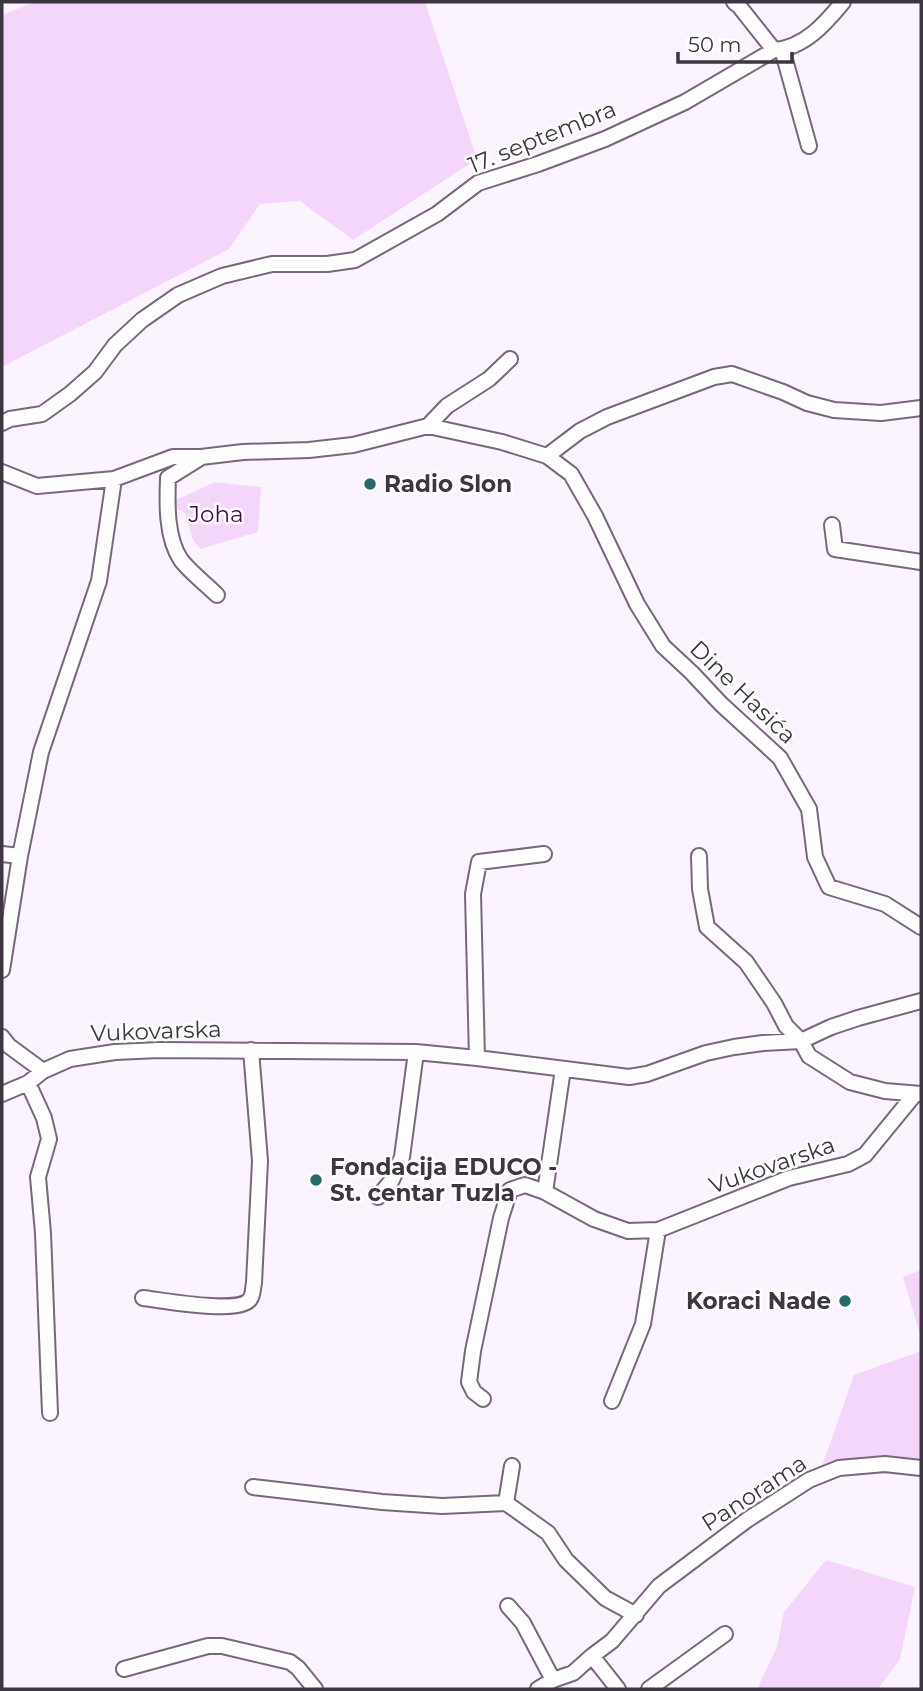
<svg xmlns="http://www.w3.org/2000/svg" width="923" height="1691" viewBox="0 0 923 1691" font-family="Montserrat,sans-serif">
  <rect width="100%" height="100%" fill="#fbf3fd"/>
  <!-- green -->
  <path fill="#f5d6fb" d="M 34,2 L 425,2 L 477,159 L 353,240 L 300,201 L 260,204 L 229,249 L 2,367 L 2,15 Z
    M 215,482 L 261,487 L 258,532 L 200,549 L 193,540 L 185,513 L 167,504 Z
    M 921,1270 L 921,1338 L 903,1277 Z
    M 921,1351 L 921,1475 L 820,1472 L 854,1375 Z
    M 826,1560 L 915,1587 L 900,1659 L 878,1689 L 757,1689 L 777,1647 L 784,1612 Z"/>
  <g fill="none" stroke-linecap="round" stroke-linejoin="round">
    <!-- minor casing -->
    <g stroke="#79677c" stroke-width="18">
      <path id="minor" d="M 734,2 L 739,6 L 774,50
        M 782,49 L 809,146
        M 2,423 L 10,419 L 42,414 L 70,394 L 95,372 L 115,345 L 142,320 L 178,295 L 222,276 L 272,264 L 327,264 L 355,260 L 437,214 L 478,183 L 538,164 L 605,139 L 685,102 L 774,50 C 804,48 825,24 843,2
        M 428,426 L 447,406 L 489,379 L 510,359
        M 547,456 L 580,431 L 607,417 L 714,377 L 732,374 L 783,392 L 807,403 L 834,410 L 881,413 L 921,408
        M 200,458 L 168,478 C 167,503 166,538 181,560 C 190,572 206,584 217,595
        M 2,472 L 37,486 L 114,479 L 173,457 L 201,457 L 243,452 L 309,450 L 353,445 L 428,426 L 502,442 L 547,456 L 571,474 L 595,516 L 637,604 L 663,646 L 692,673 L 721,704 L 780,758 L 809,809 L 815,857 L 829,887 L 885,904 L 921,927
        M 832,525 L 835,549 L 921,562
        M 2,854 L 20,856
        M 699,856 L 700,889 L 707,927 L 746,962 L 774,1003 L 786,1026 L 801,1041 L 809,1056 L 850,1082 L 885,1091 L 921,1094
        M 2,970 L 20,856 L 41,752 L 99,581 L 114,479
        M 2,1037 L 9,1046 L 43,1071
        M 477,1058 L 473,894 L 479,862 L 544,854
        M 28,1083 L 44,1118 L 49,1139 L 38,1177 L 43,1233 L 50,1413
        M 2,1094 L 28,1083 L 43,1071 L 70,1059 L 115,1052 L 159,1050 L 416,1052 L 477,1058 L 629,1077 L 647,1074 L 706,1053 L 734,1047 L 763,1043 L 801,1041 L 831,1027 L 858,1018 L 921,1001
        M 545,1192 L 594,1219 L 628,1231 L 658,1230
        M 378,1197 L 392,1180 L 402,1157 L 416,1052
        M 143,1298 C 161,1300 241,1315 250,1299 C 253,1296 253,1287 254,1283 L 260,1161 L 251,1050
        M 483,1399 L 474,1392 L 469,1382 L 473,1351 L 501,1218 L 510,1190 L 525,1185 L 545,1192 L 563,1069
        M 612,1401 L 643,1324 L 658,1230 L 789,1178 L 848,1164 L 865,1155 L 915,1094
        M 253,1487 L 382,1502 L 442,1506 L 506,1503 L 548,1533 L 566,1560 L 605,1598 L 636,1615
        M 506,1503 L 512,1466
        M 508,1606 L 523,1623 L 553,1680
        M 592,1656 L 618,1689
        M 124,1669 L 208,1646 L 222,1646 L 290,1662 L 298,1668 L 315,1689
        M 538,1689 L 553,1680 L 573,1673 L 592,1656 L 612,1641 L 659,1586 L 747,1520 L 809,1480 L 839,1468 L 885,1464 L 921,1468
        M 649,1689 L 725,1634"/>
    </g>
    <!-- minor -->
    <use href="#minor" stroke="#fff" stroke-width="14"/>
  </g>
  <!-- markers -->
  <g fill="#236d66" stroke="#fff" stroke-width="2.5">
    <circle cx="370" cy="484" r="7"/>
    <circle cx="316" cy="1180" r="7"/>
    <circle cx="845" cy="1301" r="7"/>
  </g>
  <g text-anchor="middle" stroke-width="5" stroke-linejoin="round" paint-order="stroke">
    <!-- street labels -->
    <g font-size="23" fill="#3d353f" stroke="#fff">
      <text transform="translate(542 137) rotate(-22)" y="8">17. septembra</text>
      <text transform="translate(743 692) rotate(44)" y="8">Dine Hasića</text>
      <text transform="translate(156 1031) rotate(-2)" y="8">Vukovarska</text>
      <text transform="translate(772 1165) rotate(-19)" y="8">Vukovarska</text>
      <text transform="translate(754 1493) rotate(-33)" y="8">Panorama</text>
    </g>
    <!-- poi labels -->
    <g font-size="23" font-weight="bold" fill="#3d353f" stroke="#fff" text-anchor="start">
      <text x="384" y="492">Radio Slon</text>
      <text x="330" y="1175">Fondacija EDUCO -<tspan x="330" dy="26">St. centar Tuzla</tspan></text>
      <text x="831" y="1309" text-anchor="end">Koraci Nade</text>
    </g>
    <!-- park labels -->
    <g font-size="23" fill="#44064e" stroke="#fff">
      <text x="216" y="522">Joha</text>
    </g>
  </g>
  <!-- border -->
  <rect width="923" height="1691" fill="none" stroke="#3d353f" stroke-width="7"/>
  <!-- scale -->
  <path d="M678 52v10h114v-10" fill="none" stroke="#3d353f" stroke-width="3.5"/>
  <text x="688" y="52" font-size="21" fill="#3d353f" stroke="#ffffff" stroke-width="5" paint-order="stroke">50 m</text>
</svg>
